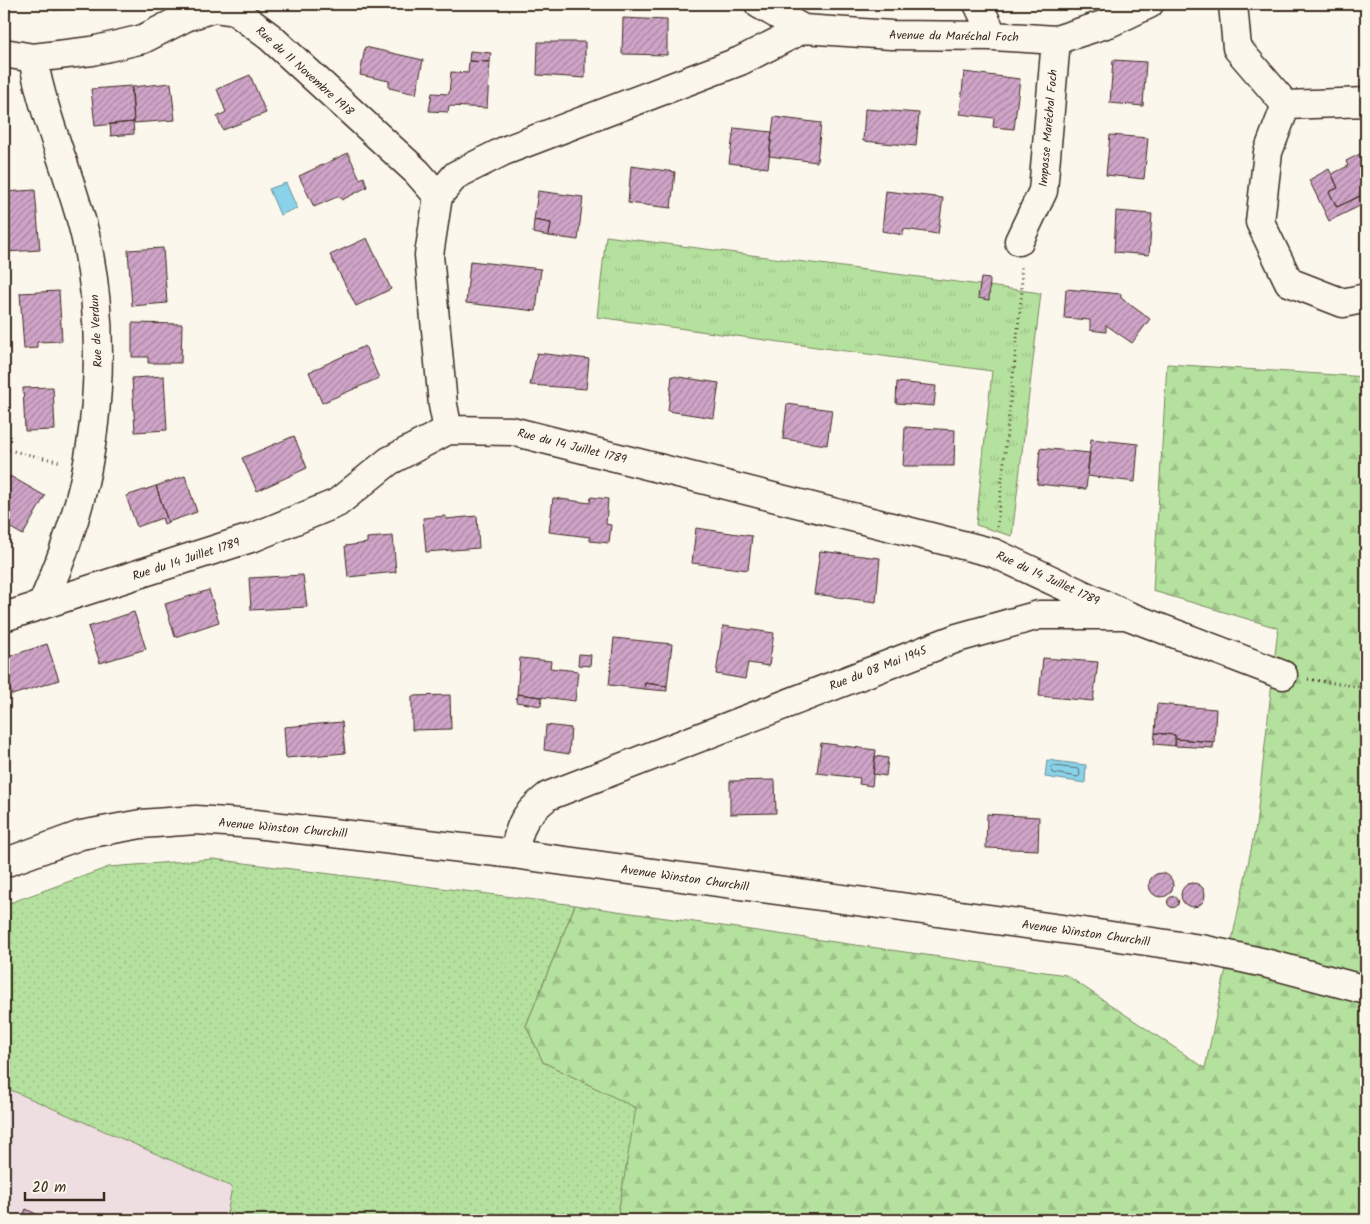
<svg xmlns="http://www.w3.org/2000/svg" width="1370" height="1224" viewBox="0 0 1370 1224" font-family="Kalam,sans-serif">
  <defs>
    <pattern id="grass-dots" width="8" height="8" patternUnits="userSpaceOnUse" patternTransform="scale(1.25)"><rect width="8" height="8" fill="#b5e19f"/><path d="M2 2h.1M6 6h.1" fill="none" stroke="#9dc188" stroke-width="1.8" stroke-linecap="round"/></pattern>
    <pattern id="forest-firs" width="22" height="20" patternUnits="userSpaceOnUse" patternTransform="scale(1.25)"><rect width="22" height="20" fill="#b5e19f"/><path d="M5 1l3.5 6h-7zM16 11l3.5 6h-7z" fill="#9dc188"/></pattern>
    <pattern id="park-tufts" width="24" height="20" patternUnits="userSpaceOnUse" patternTransform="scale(1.25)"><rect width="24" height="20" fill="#b5e19f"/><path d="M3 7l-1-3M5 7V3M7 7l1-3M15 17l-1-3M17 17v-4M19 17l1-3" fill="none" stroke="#9dc188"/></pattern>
    <pattern id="building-hatch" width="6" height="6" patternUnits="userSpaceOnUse" patternTransform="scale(1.25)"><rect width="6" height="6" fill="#cfa4c8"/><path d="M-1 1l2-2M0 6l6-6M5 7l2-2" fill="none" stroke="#a986a2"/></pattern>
  </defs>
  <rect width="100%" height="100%" fill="#fbf7ec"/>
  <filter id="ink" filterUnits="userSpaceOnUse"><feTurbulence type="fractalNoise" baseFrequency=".02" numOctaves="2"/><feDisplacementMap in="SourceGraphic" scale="10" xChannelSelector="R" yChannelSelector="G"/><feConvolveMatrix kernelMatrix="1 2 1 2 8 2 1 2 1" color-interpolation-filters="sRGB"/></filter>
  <g filter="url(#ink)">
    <!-- built -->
    <path fill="#eedee1" d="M 4,1087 L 233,1187 L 226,1220 L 4,1220 Z"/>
    <!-- grass -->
    <path fill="url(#grass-dots)" stroke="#78865e" d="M 213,859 L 575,905 L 526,1026 L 543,1062 L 637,1108 L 617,1220 L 226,1220 L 232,1187 L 4,1087 L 4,905 L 109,867 Z"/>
    <!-- forest -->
    <path fill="url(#forest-firs)" stroke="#78865e" d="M 1167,364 L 1366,377 L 1366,1220 L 617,1220 L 636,1108 L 543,1062 L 526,1026 L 575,905 L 1066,975 L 1205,1068 L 1256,826 L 1278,628 L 1153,591 Z"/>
    <!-- park -->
    <path fill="url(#park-tufts)" stroke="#78865e" d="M 606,236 L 1041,293 L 1012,536 L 976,525 L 992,371 L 597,317 Z"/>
    <!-- water -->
    <path fill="#89d2ea" stroke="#6a8f98" d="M 286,183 L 297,208 L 280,215 L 269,189 Z
      M 1047,760 L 1086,765 L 1085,783 L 1045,777 Z"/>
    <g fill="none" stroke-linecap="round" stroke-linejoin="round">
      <!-- shore -->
      <path stroke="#5a6d70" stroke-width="1" d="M 1054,766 L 1079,769 L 1080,775 L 1078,777 L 1053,773 L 1051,768 Z"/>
    </g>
    <!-- building -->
    <path fill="url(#building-hatch)" stroke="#3b2a1e" d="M 52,4 L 95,4 L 95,8 L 53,10 Z
      M 623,18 L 667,20 L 667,55 L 622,54 Z
      M 538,42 L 585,42 L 585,78 L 537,75 Z
      M 365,47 L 423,60 L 416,94 L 389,88 L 389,81 L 360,75 Z
      M 470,51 L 491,53 L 490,62 L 469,61 Z
      M 1113,60 L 1146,62 L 1143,106 L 1110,103 Z
      M 469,61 L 490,62 L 487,108 L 449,106 L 448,112 L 429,111 L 432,93 L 449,94 L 451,72 L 468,73 Z
      M 964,72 L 1020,79 L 1014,129 L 993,127 L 994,118 L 960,114 Z
      M 250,75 L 266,113 L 223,130 L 217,117 L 226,112 L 217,89 Z
      M 171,83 L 175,120 L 134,123 L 132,87 Z
      M 131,86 L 134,122 L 95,126 L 91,89 Z
      M 865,109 L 919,113 L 916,146 L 863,141 Z
      M 774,117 L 821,123 L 817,162 L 769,156 Z
      M 133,122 L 134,134 L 111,136 L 110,124 Z
      M 734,128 L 772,132 L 768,168 L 729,163 Z
      M 1110,135 L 1148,138 L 1144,179 L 1106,175 Z
      M 1366,151 L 1366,193 L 1337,207 L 1329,192 L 1338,188 L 1332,174 L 1348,166 L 1346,161 Z
      M 348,153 L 360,179 L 364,177 L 367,187 L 342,200 L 339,196 L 314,207 L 299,176 Z
      M 631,166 L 675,172 L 671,208 L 628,203 Z
      M 1329,169 L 1338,188 L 1329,192 L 1337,207 L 1365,194 L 1366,198 L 1366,203 L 1329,221 L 1309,180 Z
      M 35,190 L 40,250 L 6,252 L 4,192 Z
      M 538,191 L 583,197 L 578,240 L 549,236 L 551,223 L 534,220 Z
      M 886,191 L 943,198 L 938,234 L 904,229 L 903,235 L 882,231 Z
      M 1116,211 L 1152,214 L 1149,255 L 1114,252 Z
      M 534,220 L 551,223 L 549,236 L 533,233 Z
      M 367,238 L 391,289 L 356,306 L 330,255 Z
      M 163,248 L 167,303 L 132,306 L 128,250 Z
      M 470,261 L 541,269 L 536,311 L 466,303 Z
      M 981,278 L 990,279 L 989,300 L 978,298 Z
      M 1066,289 L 1121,294 L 1121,298 L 1150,319 L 1132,343 L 1106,325 L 1106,332 L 1090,330 L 1090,320 L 1064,318 Z
      M 59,291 L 62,341 L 37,342 L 37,348 L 24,349 L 20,293 Z
      M 132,323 L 182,324 L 181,363 L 148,363 L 148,357 L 132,357 Z
      M 365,346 L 379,378 L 322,403 L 309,372 Z
      M 537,353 L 589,359 L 586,389 L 530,385 Z
      M 164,376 L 167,430 L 135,432 L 132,378 Z
      M 672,376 L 719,383 L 714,418 L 668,411 Z
      M 897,382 L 936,386 L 934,406 L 896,403 Z
      M 53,387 L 55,430 L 25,431 L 23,388 Z
      M 787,404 L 832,410 L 827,445 L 783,439 Z
      M 905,427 L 955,430 L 954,466 L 903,466 Z
      M 294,436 L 307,468 L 257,491 L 242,458 Z
      M 1091,439 L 1138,444 L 1135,482 L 1087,476 Z
      M 1040,448 L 1090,453 L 1086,489 L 1037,484 Z
      M 10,476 L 45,496 L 23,535 L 4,524 L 4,487 Z
      M 185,476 L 197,512 L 168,522 L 156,486 Z
      M 156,486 L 168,522 L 164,524 L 162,518 L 137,527 L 126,496 Z
      M 591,497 L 608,499 L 606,524 L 611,525 L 609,543 L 590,541 L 590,537 L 549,532 L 553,498 L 590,503 Z
      M 446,516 L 446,519 L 477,516 L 479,548 L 426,552 L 423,518 Z
      M 696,528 L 752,536 L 748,570 L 692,563 Z
      M 393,536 L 396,572 L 348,577 L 345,546 L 367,543 L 367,538 Z
      M 820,551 L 880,558 L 876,602 L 814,594 Z
      M 303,575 L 307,607 L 251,610 L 249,578 Z
      M 209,590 L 219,622 L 175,637 L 165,604 Z
      M 134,612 L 146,649 L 100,663 L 88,627 Z
      M 723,626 L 774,633 L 769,666 L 748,663 L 745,679 L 716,674 Z
      M 614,638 L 672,644 L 667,686 L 645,683 L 644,689 L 609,685 Z
      M 47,644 L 59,680 L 12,695 L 4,671 L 4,658 Z
      M 579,654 L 591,655 L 590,666 L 578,665 Z
      M 520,658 L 551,661 L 550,668 L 578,671 L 575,701 L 517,694 Z
      M 1043,658 L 1098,662 L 1093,701 L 1039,696 Z
      M 645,683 L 667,686 L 667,691 L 644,689 Z
      M 517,694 L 542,697 L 541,706 L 516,702 Z
      M 450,695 L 451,729 L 412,730 L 412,696 Z
      M 1157,704 L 1216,709 L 1214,742 L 1176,739 L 1175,735 L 1155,733 Z
      M 342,722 L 345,753 L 286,758 L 284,727 Z
      M 546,725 L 571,728 L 569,754 L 544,750 Z
      M 1155,733 L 1175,735 L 1175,746 L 1154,744 Z
      M 1176,739 L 1214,742 L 1213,748 L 1175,746 Z
      M 821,743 L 876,750 L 872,786 L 859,784 L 860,778 L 817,773 Z
      M 875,756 L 888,758 L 886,776 L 873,774 Z
      M 775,780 L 776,813 L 730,814 L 730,781 Z
      M 987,814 L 1039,817 L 1038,850 L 986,848 Z
      M1149 885a12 12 0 1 1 24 0a12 12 0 1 1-24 0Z
      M1181 895a12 12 0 1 1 24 0a12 12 0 1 1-24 0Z
      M1167.5 902a5.5 5.5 0 1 1 11 0a5.5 5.5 0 1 1-11 0Z
      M 26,1209 L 42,1217 L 40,1220 L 21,1220 Z"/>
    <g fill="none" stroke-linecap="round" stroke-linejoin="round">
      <!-- minor casing -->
      <g stroke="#3b2a1e" stroke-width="31">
        <path id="minor" d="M 759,4 L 803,29 L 891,35 L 993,36 L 1056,40 L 1109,23 L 1149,4
          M 978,4 L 993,36
          M 1233,4 L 1237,48 L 1286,105
          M 4,53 L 33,58 L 92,51 L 143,39 L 186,17 L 213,8 L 235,11 L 270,37 L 417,172 L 438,196
          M 33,58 C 44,120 72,178 86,239 C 107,335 100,449 67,541 C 60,563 51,584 42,605
          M 1286,105 L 1268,152 L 1260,222 L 1289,282 L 1343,303 L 1366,298
          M 1286,105 L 1366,102
          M 1019,241 L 1043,191 L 1056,40
          M 448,430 L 443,405 L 429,255 L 438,196 L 456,175 L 504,151 L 740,61 L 803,29
          M 4,617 L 254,537 L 337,503 L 389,461 L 448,430 L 512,431 L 994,553 L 1126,615
          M 514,854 C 520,823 523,816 548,796 L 957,638 L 1039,615 L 1126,615 L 1283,675"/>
      </g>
      <!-- major casing -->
      <g stroke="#3b2a1e" stroke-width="31">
        <path id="major" d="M 4,863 L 81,835 L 141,824 L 196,820 L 255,824 L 514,854 L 1098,934 L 1201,949 L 1265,963 L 1366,990"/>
      </g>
      <!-- path -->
      <path stroke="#3b2a1e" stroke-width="3" stroke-dasharray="1 4" stroke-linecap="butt" d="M 4,449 L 62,462
        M 997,527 L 1022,291 L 1021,267
        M 1308,679 L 1366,688"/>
      <!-- minor -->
      <use href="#minor" stroke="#fbf7ec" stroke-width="28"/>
      <!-- major -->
      <use href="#major" stroke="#fbf7ec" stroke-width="28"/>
    </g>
  </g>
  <g text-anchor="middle" stroke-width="4" stroke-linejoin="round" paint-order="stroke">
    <!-- street labels -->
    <g font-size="12" fill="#3b2a1e" stroke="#fbf7ec">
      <text transform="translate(954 36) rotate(1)" y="4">Avenue du Maréchal Foch</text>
      <text transform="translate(305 71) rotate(42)" y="4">Rue du 11 Novembre 1918</text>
      <text transform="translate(1048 128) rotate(-85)" y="4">Impasse Maréchal Foch</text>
      <text transform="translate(96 331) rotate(-93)" y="4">Rue de Verdun</text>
      <text transform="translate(572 446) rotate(14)" y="4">Rue du 14 Juillet 1789</text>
      <text transform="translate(186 559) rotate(-18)" y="4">Rue du 14 Juillet 1789</text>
      <text transform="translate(1048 578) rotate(25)" y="4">Rue du 14 Juillet 1789</text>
      <text transform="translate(878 668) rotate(-21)" y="4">Rue du 08 Mai 1945</text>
      <text transform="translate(283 828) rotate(5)" y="4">Avenue Winston Churchill</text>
      <text transform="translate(685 878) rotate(8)" y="4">Avenue Winston Churchill</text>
      <text transform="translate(1086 933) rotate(8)" y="4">Avenue Winston Churchill</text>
    </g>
  </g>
  <!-- margin -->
  <rect width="1370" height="1224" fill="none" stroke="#fbf7ec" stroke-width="20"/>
  <rect x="10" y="10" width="1350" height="1204" fill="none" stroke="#3b2a1e" stroke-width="2" filter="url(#ink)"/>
  <!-- scale -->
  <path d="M25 1192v8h79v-8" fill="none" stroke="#3b2a1e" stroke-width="2.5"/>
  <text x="32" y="1192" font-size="15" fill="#3b2a1e" stroke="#fbf7ec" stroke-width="4" paint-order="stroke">20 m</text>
</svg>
